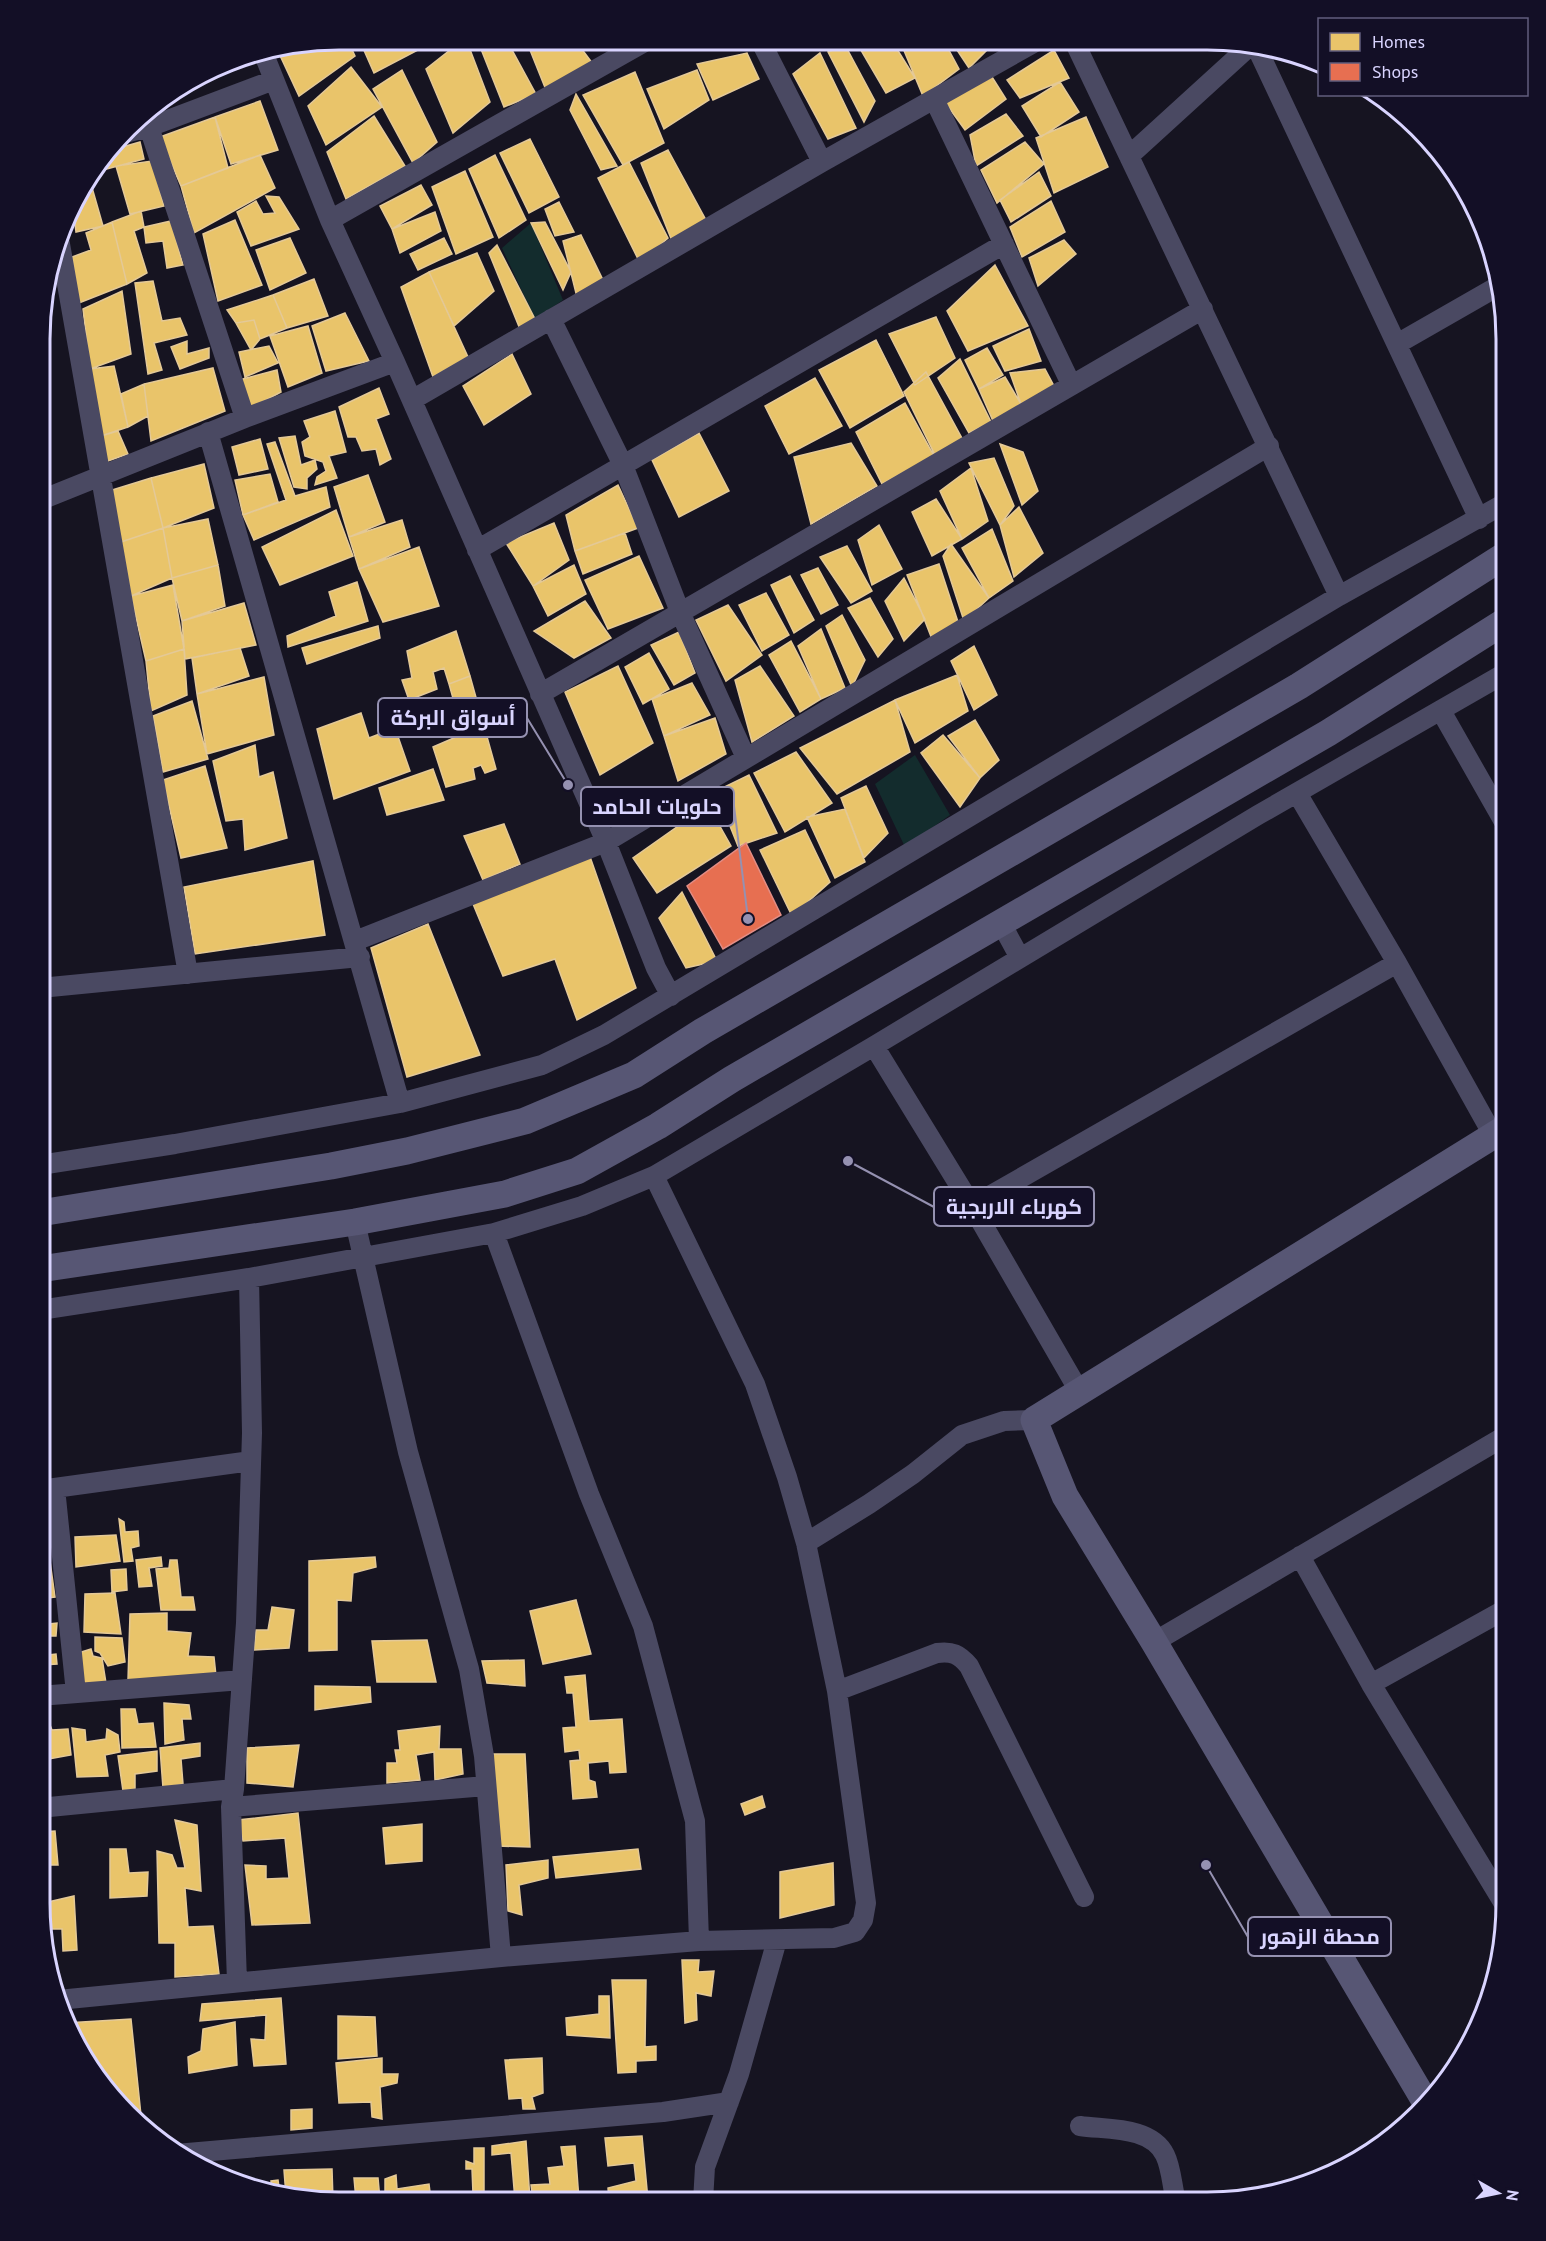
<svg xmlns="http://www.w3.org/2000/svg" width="1546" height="2241" viewBox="0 0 1546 2241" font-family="'PT Sans',Cairo,sans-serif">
  <rect width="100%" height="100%" fill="#161421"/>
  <!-- green -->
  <path fill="#132c2d" d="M 531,223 L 563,300 L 535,319 L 502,248 Z
    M 915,755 L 950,815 L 905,847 L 875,784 Z"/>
  <!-- homes -->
  <path fill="#e9c46a" stroke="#e4c997" stroke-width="1.5" d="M 339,39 L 347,39 L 355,56 L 299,96 L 277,49 Z
    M 359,39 L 416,39 L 420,49 L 374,73 Z
    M 464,39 L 466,39 L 490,102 L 453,133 L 426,69 Z
    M 477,39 L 506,39 L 536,94 L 504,107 Z
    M 526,40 L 575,40 L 593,64 L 546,90 Z
    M 855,40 L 892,41 L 915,78 L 886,93 Z
    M 900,41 L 944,41 L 959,69 L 923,96 Z
    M 951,41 L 989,41 L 991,46 L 969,68 Z
    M 845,45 L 875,101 L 864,122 L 828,52 Z
    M 1054,50 L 1069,78 L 1020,98 L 1007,80 Z
    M 747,53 L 759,79 L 713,100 L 697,64 Z
    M 820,53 L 856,128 L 828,139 L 793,74 Z
    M 351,67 L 382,107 L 326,145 L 308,106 Z
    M 402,70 L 437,142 L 413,163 L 373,89 Z
    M 697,70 L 709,100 L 664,129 L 647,89 Z
    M 635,72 L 664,143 L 623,165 L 583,95 Z
    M 992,77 L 1006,99 L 965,130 L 944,101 Z
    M 1060,82 L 1079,112 L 1041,137 L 1022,106 Z
    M 576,94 L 617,166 L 601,170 L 570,110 Z
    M 260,101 L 278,150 L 231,164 L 215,117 Z
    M 1006,114 L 1023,136 L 976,166 L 970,135 Z
    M 374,116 L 405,166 L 346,199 L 327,152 Z
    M 215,117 L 228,168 L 181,186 L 160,137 Z
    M 1086,117 L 1108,167 L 1054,193 L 1036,138 Z
    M 530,139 L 559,197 L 529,213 L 500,153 Z
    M 140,142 L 144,159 L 99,171 L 98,166 L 112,150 Z
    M 1025,142 L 1044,164 L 997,203 L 981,170 Z
    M 668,150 L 707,222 L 672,241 L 641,163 Z
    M 260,155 L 275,188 L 194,233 L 181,186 Z
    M 495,155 L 526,220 L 499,238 L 469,169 Z
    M 152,161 L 164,206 L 130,214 L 116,166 Z
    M 629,162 L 668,238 L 640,263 L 598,178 Z
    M 465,171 L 493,237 L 456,254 L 432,187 Z
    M 1039,172 L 1051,196 L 1011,222 L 1000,200 Z
    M 91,184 L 103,226 L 76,232 L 73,207 L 77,195 L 86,193 Z
    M 421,185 L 432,205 L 392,229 L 380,206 Z
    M 266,196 L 279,197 L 299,229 L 251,246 L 237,212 L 256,201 L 263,214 L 275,213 Z
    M 1051,201 L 1065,232 L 1022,257 L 1010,227 Z
    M 559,202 L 574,232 L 555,236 L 545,209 Z
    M 141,211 L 144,227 L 134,231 L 147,273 L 127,284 L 112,222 Z
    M 435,212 L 441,231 L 400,253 L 392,229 Z
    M 235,220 L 262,285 L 218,301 L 203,234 Z
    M 171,221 L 183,265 L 167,268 L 163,241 L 146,243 L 144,227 Z
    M 112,222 L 127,284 L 79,303 L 72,257 L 91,250 L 86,233 Z
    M 545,222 L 571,272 L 563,290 L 531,223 Z
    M 581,235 L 604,282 L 577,297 L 563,241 Z
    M 290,238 L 306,273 L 270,290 L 256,250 Z
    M 444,238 L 452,254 L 418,270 L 410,254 Z
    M 1064,240 L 1076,254 L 1038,286 L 1029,258 Z
    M 497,245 L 535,319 L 520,329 L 489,253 Z
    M 477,253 L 494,291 L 454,326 L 429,272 Z
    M 995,265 L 1028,326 L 968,351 L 947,311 Z
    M 429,272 L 468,357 L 433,377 L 401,287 Z
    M 314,279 L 328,316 L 287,328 L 273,295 Z
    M 153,281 L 162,321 L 180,318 L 187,335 L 154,343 L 162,370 L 148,374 L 135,283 Z
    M 122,291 L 131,354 L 90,369 L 83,309 Z
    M 273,295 L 287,328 L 260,339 L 254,320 L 236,323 L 227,310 Z
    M 345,313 L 369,361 L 326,371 L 312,326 Z
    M 936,317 L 955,358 L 915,385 L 889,334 Z
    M 254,320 L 260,339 L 251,350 L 236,323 Z
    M 308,326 L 322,373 L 288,387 L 270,336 Z
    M 1029,329 L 1041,361 L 1005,371 L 993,346 Z
    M 876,340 L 904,396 L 850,428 L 819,370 Z
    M 187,341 L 187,354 L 209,348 L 209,358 L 180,369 L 171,347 Z
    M 269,346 L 278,363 L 245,377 L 239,352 Z
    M 987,348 L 1003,375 L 979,389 L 965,360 Z
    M 512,354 L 531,394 L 484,425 L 463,386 Z
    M 960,359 L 991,422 L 969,433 L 938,378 Z
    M 114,366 L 128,427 L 101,436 L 90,369 Z
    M 213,368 L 225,411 L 151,441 L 144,384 Z
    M 1045,369 L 1054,386 L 1021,404 L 1010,373 Z
    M 277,370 L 281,392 L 251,408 L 239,380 Z
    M 926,372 L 964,442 L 935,455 L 904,392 Z
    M 1005,377 L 1021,404 L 993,421 L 979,389 Z
    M 815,378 L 842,426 L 789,454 L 765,406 Z
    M 144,384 L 148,416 L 128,427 L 121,394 Z
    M 379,388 L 389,414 L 376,419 L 391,459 L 380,465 L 376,449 L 362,451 L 356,437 L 348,437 L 339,407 Z
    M 905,403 L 934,456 L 882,484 L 856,432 Z
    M 335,411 L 346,452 L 329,456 L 337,478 L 315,485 L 317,477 L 326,471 L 323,462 L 305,456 L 302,442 L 310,437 L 304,421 Z
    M 118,431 L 128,454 L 105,462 L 101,436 Z
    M 699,433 L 729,491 L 679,517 L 652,460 Z
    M 295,436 L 301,465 L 315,460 L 317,469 L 307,478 L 307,489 L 294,487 L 279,438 Z
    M 260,439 L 268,469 L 239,475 L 232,447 Z
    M 275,442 L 295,496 L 326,487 L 330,507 L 254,540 L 243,515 L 286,500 L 267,444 Z
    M 851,443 L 877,486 L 811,524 L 794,457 Z
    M 1000,444 L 1023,452 L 1038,491 L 1022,505 Z
    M 994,458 L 1014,506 L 1000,525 L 969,463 Z
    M 204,464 L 214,508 L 163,528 L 151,478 Z
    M 971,468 L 988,521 L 962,539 L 940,491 Z
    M 270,474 L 278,502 L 243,515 L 235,480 Z
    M 368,475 L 385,522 L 349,537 L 334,487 Z
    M 151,478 L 163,528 L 121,542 L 112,490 Z
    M 618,485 L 638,528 L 575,551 L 566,515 Z
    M 936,499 L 962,539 L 932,556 L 912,512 Z
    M 1019,507 L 1043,553 L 1014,577 L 1000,525 Z
    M 336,510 L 353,556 L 280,585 L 262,547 Z
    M 208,519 L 218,565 L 172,578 L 163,528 Z
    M 402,520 L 410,547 L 359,569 L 349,537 Z
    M 554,523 L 569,560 L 533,586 L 506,543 Z
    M 879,525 L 902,569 L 872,585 L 858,540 Z
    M 163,528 L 172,578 L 131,596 L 121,542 Z
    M 992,529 L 1013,581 L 989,598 L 962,548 Z
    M 625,533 L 632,554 L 583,574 L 575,551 Z
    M 951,544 L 989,598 L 964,621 L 943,556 Z
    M 847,546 L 872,591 L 851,603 L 820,557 Z
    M 419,547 L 439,606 L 383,622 L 359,569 Z
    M 639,556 L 663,608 L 608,629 L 585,580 Z
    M 939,564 L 958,622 L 932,639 L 907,575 Z
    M 218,565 L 225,606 L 182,621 L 172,578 Z
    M 574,565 L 586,594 L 548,616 L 533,586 Z
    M 818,568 L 838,605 L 821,614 L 801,575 Z
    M 790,576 L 814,620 L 794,633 L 771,585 Z
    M 904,578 L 925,619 L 904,641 L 885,601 Z
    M 357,582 L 368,621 L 288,647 L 287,636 L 336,616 L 329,592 Z
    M 173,585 L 184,649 L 146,661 L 131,596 Z
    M 766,593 L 789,635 L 762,651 L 739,605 Z
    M 870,598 L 893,639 L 878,657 L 848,608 Z
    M 585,601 L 611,638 L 574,658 L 534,631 Z
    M 244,603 L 256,645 L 185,659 L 182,621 Z
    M 728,605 L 762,655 L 726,681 L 696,620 Z
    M 842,615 L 865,660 L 852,687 L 826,626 Z
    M 378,626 L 380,638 L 307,664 L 302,648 Z
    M 821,629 L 845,688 L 821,699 L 798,646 Z
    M 456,631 L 470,676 L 449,684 L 444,668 L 433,672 L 437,689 L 409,700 L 402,680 L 412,678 L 407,651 Z
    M 679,632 L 695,673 L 674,685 L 651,645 Z
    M 791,641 L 821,699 L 800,712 L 769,655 Z
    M 974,646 L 997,695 L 974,710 L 951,661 Z
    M 240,648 L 249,676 L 197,694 L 192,658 Z
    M 184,649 L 187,695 L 151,711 L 146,661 Z
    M 649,653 L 669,689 L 643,704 L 625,667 Z
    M 618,666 L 653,743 L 600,775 L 565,692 Z
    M 760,666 L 794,716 L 752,742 L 735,680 Z
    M 957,675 L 968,711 L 915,743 L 895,700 Z
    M 470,676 L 496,769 L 485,773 L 481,765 L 473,768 L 475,779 L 446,787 L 433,747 L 463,734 L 449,684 Z
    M 264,677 L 274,735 L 207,754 L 197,694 Z
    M 692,683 L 710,715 L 664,736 L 652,699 Z
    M 895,700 L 910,752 L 837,794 L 800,748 Z
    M 192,701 L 208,759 L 163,772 L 153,716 Z
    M 361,713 L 369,738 L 395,728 L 410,771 L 334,799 L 317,729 Z
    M 715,718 L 726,754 L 678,781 L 664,736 Z
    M 975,720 L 999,760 L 980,778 L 948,736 Z
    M 943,735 L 980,778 L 960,807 L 921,753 Z
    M 255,745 L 259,777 L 273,772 L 287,838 L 245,850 L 243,819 L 226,821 L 213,761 Z
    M 796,752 L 832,803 L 785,832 L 754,773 Z
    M 205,766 L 227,848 L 181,858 L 163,780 Z
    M 433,769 L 444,800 L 387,815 L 379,788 Z
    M 749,775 L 777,833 L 738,846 L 716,791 Z
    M 866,786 L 888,833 L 864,858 L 841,798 Z
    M 708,805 L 731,846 L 657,893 L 633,858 Z
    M 845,809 L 865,862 L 835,878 L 807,817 Z
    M 504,824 L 520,864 L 483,880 L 464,836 Z
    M 805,830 L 830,882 L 792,916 L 760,850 Z
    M 588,851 L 636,988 L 577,1020 L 555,959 L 503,976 L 473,904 Z
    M 313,861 L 325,935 L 195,954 L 184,887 Z
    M 682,892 L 717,961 L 686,968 L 659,918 Z
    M 428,924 L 480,1055 L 407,1077 L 371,948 Z
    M 44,1518 L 55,1597 L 39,1599 L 40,1519 Z
    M 119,1519 L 124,1522 L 125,1532 L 138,1531 L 139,1546 L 131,1548 L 133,1561 L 124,1562 Z
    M 116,1535 L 120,1561 L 76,1567 L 75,1537 Z
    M 161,1557 L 162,1566 L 149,1568 L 152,1586 L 139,1587 L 136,1560 Z
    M 375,1557 L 376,1567 L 353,1573 L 351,1601 L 337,1600 L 337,1650 L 309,1651 L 309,1561 Z
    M 170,1560 L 177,1560 L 181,1597 L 193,1597 L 195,1610 L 161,1610 L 156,1569 L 169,1568 Z
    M 126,1569 L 127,1590 L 112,1592 L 111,1570 Z
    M 115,1593 L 121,1634 L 84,1632 L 85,1594 Z
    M 576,1600 L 591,1654 L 543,1664 L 530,1611 Z
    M 272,1607 L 294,1610 L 289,1648 L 254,1650 L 256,1630 L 268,1630 Z
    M 167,1613 L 167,1631 L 191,1633 L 188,1656 L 214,1657 L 216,1676 L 128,1680 L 130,1614 Z
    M 57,1623 L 56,1636 L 46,1636 L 47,1648 L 39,1650 L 39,1625 Z
    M 95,1637 L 122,1638 L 125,1662 L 108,1666 L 100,1653 L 95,1651 Z
    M 427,1640 L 436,1682 L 377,1682 L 372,1641 Z
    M 91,1649 L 93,1656 L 102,1658 L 106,1683 L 80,1687 L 78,1653 Z
    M 56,1654 L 57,1664 L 42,1665 L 44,1686 L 39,1687 L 39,1656 Z
    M 524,1660 L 525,1686 L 487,1683 L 482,1661 Z
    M 585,1675 L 589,1721 L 622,1719 L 626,1772 L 610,1773 L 609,1761 L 588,1763 L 589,1780 L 595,1782 L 597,1797 L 573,1799 L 570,1761 L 580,1760 L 579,1750 L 565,1752 L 563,1728 L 576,1727 L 573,1693 L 567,1693 L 565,1677 Z
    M 315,1686 L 370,1687 L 371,1702 L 315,1710 Z
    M 164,1703 L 189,1705 L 191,1719 L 182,1719 L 184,1740 L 165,1744 Z
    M 121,1709 L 135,1709 L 138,1724 L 153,1723 L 156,1747 L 122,1748 Z
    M 39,1720 L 48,1720 L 52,1730 L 68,1729 L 71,1755 L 43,1760 L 50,1797 L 39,1799 Z
    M 440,1726 L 439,1749 L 461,1749 L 463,1774 L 435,1780 L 434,1752 L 416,1755 L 420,1780 L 387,1783 L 387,1763 L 397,1763 L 395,1750 L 400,1750 L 398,1731 Z
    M 72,1728 L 85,1730 L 86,1742 L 106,1739 L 107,1729 L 118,1735 L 120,1752 L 105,1755 L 108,1776 L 77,1777 Z
    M 200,1743 L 200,1756 L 181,1759 L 183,1784 L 163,1788 L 160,1748 Z
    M 299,1745 L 293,1787 L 247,1783 L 247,1748 Z
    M 157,1751 L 157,1771 L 135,1774 L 135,1789 L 123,1791 L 118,1756 Z
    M 493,1754 L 525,1754 L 530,1847 L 498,1846 Z
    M 762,1796 L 765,1807 L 745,1815 L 741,1804 Z
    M 298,1813 L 310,1923 L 252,1925 L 245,1865 L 266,1866 L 266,1879 L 289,1878 L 285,1838 L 243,1841 L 238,1820 Z
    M 175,1820 L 197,1825 L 201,1891 L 185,1888 L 188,1927 L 213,1926 L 219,1974 L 175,1977 L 175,1943 L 159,1943 L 157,1851 L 172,1855 L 177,1868 L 185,1868 Z
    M 422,1824 L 422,1861 L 386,1864 L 383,1828 Z
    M 55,1831 L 58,1865 L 39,1865 L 39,1832 Z
    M 110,1849 L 126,1849 L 129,1873 L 148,1872 L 147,1896 L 110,1898 Z
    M 638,1849 L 641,1869 L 556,1878 L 553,1857 Z
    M 548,1860 L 548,1878 L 519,1885 L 522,1915 L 508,1911 L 506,1865 Z
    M 833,1863 L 834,1905 L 780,1918 L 780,1872 Z
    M 74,1896 L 77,1950 L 63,1951 L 62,1929 L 42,1929 L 39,1904 Z
    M 682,1960 L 699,1960 L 698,1972 L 714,1971 L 711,1996 L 696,1993 L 697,2020 L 685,2023 Z
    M 612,1980 L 646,1980 L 645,2047 L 656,2046 L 656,2060 L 636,2061 L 636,2072 L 618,2073 Z
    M 599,1996 L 609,1996 L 610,2038 L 567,2035 L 566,2018 L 599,2014 Z
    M 281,1998 L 286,2064 L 254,2066 L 251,2039 L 265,2040 L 266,2015 L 200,2021 L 202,2004 Z
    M 338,2016 L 375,2017 L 377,2056 L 338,2059 Z
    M 131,2019 L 142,2125 L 113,2100 L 70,2034 L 66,2023 Z
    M 235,2022 L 237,2065 L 189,2073 L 188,2057 L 201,2051 L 203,2029 Z
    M 382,2058 L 382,2074 L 398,2074 L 397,2083 L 380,2087 L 382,2119 L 372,2117 L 371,2102 L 339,2103 L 336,2063 Z
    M 542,2058 L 543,2093 L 532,2097 L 535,2109 L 523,2109 L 522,2098 L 509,2099 L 505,2060 Z
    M 312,2109 L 312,2128 L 291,2130 L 291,2110 Z
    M 642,2136 L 648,2200 L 609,2200 L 608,2188 L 636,2181 L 634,2163 L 608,2166 L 605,2138 Z
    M 526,2141 L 530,2200 L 515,2200 L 511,2153 L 492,2155 L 492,2146 Z
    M 575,2146 L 579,2200 L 533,2200 L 531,2185 L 550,2184 L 548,2168 L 564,2166 L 561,2147 Z
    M 474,2148 L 484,2148 L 484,2200 L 460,2200 L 459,2194 L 473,2194 L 472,2169 L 466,2169 L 466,2161 L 474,2164 Z
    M 332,2169 L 333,2200 L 300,2199 L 286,2196 L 284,2170 Z
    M 396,2175 L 397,2189 L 429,2184 L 431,2200 L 385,2200 L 385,2179 Z
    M 354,2178 L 378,2178 L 380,2200 L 356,2200 Z
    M 278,2180 L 280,2194 L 272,2192 L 271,2181 Z"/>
  <!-- shops -->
  <path fill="#e76f51" stroke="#e38d85" stroke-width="1.5" d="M 746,843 L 781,915 L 723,949 L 687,886 Z"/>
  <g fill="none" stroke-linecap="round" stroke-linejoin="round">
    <!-- street -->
    <path stroke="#4a4962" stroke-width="20" d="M 760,40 L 822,162
      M 1074,41 L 1339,596
      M 1255,44 L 1479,519
      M 263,52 L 330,220 L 395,362 L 606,842 L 656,968 L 671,996
      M 934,99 L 1071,384
      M 149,127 L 245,418
      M 125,133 L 149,127 L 274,80
      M 1129,156 L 1253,43
      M 330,220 L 648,40
      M 60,244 L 188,974
      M 551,319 L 623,465 L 680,612 L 746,758
      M 1397,344 L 1500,285
      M 412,400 L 822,162 L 1037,41
      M 208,432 L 400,1103
      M 41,500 L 245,418 L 395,362
      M 477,550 L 1004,244
      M 540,694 L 1203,309
      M 1441,711 L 1507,827
      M 1297,793 L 1397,963 L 1493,1135
      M 1001,923 L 1020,958
      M 355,941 L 606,842 L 1269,446
      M 40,988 L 360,957
      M 874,1046 L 972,1206 L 1079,1391
      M 40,1165 L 175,1144 L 400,1103 L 542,1065 L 604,1035 L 1339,596 L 1507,502
      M 972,1206 L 1397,963
      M 355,1222 L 408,1452 L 469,1669 L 484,1756 L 501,1957
      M 494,1233 L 589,1494 L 643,1626 L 695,1821 L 699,1941
      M 40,1310 L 249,1278 L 494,1233 L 582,1206 L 654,1176 L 874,1046 L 1258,815 L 1507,672
      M 55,1488 L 76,1693
      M 40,1490 L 251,1461
      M 806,1543 L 869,1504 L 913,1474 L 962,1435 L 1004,1421 L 1034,1420
      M 1300,1556 L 1371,1684 L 1506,1907
      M 1154,1642 L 1507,1435
      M 1371,1684 L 1506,1609
      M 837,1691 L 937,1653 C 952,1651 959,1654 969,1666 L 1084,1897
      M 39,1696 L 242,1680
      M 231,1807 L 486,1786
      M 39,1808 L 234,1789
      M 237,1982 L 231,1807 L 234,1789 L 246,1623 L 252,1433 L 249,1278
      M 58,2000 L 501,1957 L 699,1941 L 834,1938 L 855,1932 L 863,1920 L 866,1903 L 837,1691 L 806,1543 L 787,1477 L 755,1384 L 654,1176
      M 1080,2126 C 1107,2130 1151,2126 1165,2155 C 1171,2167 1172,2184 1175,2197 L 1179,2202
      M 176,2154 L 663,2112 L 729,2102
      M 703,2201 L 705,2167 L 739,2074 L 777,1940"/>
    <!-- secondary -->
    <path stroke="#575674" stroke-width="27" d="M 40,1213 L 331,1166 L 407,1151 L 525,1121 L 634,1075 L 703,1031 L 1299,686 L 1507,554
      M 40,1269 L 355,1222 L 505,1194 L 577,1171 L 658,1126 L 732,1079 L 1328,733 L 1507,620
      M 1426,2103 L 1154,1642 L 1065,1496 L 1034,1420 L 1507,1127"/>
  </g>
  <!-- crop -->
  <path d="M0 0H1546V2241H0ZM339 50H1207A289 289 0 0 1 1496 339V1903A289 289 0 0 1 1207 2192H339A289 289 0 0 1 50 1903V339A289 289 0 0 1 339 50Z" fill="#130f26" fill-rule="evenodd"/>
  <path fill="none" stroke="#d9d4ff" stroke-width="3" d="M339 50H1207A289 289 0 0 1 1496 339V1903A289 289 0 0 1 1207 2192H339A289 289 0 0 1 50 1903V339A289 289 0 0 1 339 50Z"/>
  <!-- callouts -->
  <path fill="none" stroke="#9591b1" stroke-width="2" d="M568 785L527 718M748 919L734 806M848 1161L934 1207M1206 1865L1248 1937"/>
  <g fill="#9591b1" stroke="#130f26" stroke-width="2">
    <circle cx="568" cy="785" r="6"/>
    <circle cx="748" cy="919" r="6"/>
    <circle cx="848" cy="1161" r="6"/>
    <circle cx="1206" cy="1865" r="6"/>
  </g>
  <g fill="#130f26" stroke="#9591b1" stroke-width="2">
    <rect x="378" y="698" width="149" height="39" rx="6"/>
    <rect x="581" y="787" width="153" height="39" rx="6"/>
    <rect x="934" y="1187" width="160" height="39" rx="6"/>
    <rect x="1248" y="1917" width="143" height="39" rx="6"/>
  </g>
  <g font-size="21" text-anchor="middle" font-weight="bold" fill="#d9d4ff">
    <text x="453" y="725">أسواق البركة</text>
    <text x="657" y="814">حلويات الحامد</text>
    <text x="1014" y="1214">كهرباء الاربجية</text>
    <text x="1320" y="1944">محطة الزهور</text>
  </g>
  <!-- legend -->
  <rect x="1318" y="18" width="210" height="78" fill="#130f26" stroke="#625e7d" stroke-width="1.5"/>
  <rect x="1330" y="33" width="30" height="18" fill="#e9c46a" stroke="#625e7d" stroke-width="1.5"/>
  <text x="1372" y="48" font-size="18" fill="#d9d4ff">Homes</text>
  <rect x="1330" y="63" width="30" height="18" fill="#e76f51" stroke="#625e7d" stroke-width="1.5"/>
  <text x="1372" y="78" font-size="18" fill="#d9d4ff">Shops</text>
  <!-- north arrow -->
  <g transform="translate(1498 2193) rotate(99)" stroke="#130f26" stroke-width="4.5" paint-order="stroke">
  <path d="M0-4.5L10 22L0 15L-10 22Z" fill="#d9d4ff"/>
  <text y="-9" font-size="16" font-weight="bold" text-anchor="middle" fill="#d9d4ff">N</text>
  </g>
</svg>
